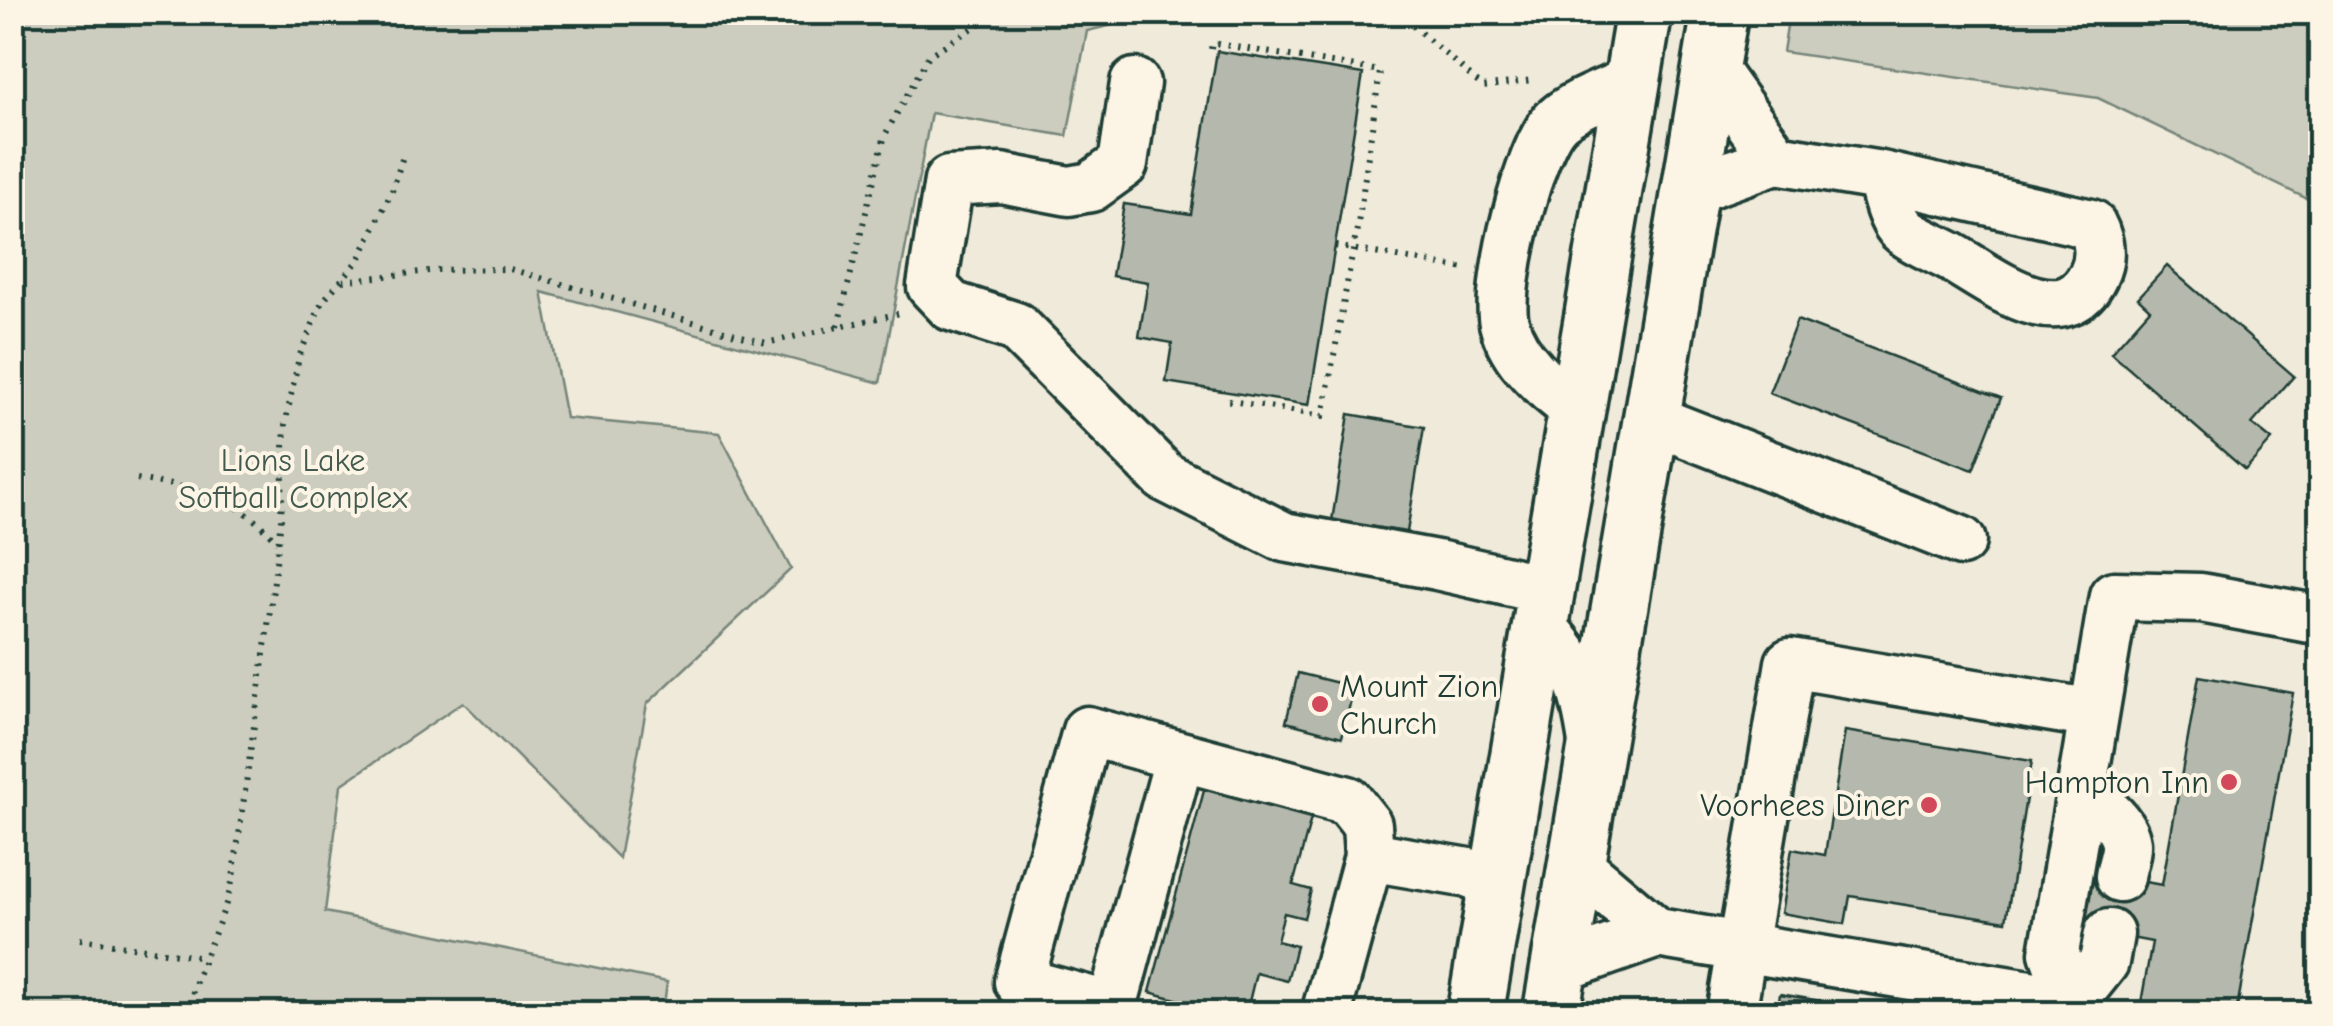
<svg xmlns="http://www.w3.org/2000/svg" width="2333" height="1026" viewBox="0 0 2333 1026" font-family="'Comic Neue',sans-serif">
  <rect width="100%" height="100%" fill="#efeada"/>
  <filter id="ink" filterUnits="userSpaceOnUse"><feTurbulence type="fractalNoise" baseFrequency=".01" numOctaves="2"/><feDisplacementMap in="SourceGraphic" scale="20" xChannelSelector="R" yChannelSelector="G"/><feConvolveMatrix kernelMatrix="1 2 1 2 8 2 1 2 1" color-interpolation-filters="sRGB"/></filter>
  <g filter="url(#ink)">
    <!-- green -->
    <path fill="#cccdbf" stroke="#76857a" stroke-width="2.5" d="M 12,13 L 1164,13 L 1087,31 L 1067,136 L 931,113 L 880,383 L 542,292 L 566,418 L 719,433 L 791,569 L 647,704 L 619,858 L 463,702 L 341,785 L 325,912 L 667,982 L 663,1013 L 13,1013 Z
      M 1789,13 L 2320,13 L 2320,205 L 2098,98 L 1783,52 Z"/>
    <!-- building -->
    <path fill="#b5b9ad" stroke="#1f3d34" stroke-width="2.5" d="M 1217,51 L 1363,74 L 1309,405 L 1166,382 L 1172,343 L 1139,337 L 1148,282 L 1112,276 L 1124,204 L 1191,214 Z
      M 2167,266 L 2294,376 L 2252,424 L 2272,440 L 2245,470 L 2111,353 L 2150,309 L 2138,298 Z
      M 1797,320 L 2001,398 L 1973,470 L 1769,393 Z
      M 1349,414 L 1424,427 L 1407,532 L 1332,521 Z
      M 1298,673 L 1354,687 L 1342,737 L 1286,722 Z
      M 2199,676 L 2293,693 L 2236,1014 L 2139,1014 L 2152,942 L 2074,927 L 2085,871 L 2162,885 Z
      M 1845,731 L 2032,761 L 2006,921 L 1850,896 L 1845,924 L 1781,913 L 1792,849 L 1825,855 Z
      M 1206,783 L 1313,811 L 1293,885 L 1311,890 L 1304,918 L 1284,913 L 1277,941 L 1296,946 L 1287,981 L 1256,973 L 1246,1014 L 1231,1014 L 1150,992 Z
      M 1780,994 L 1897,1014 L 1777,1014 Z"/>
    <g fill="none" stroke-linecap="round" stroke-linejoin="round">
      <!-- minor casing -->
      <g stroke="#1f3d34" stroke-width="55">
        <path id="minor" d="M 1135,83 L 1123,164 L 1091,187 L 1069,191 L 1001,178 L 949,181 L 932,286 L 951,306 L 1016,327 L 1165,477 L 1284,537 L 1437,565 L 1547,590
          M 1776,159 L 1881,176 L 2091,224 C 2100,241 2102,258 2093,276 C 2063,337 1991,280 1953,258 C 1941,251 1907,237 1900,227 C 1890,215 1886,191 1881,176
          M 1690,190 L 1776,159 L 1711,68
          M 1577,410 C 1548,389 1513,360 1504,323 C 1495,286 1529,145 1558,119 C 1577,102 1610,92 1633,80
          M 1651,419 L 1961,541
          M 1540,630 L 1541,625 C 1579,671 1584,684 1593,742
          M 1180,756 L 1112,1007 L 1019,982 L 1087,731 L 1348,801 L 1367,825 L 1369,856 L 1498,878
          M 2081,794 C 2098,803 2123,822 2126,843 C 2127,853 2121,867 2120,877
          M 1657,933 L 2072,1002 L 2054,953 L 2114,596 L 2201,598 L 2320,620
          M 1558,968 L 1657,933 L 1576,864
          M 1326,1014 L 1369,856
          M 1731,1014 L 1790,663 L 2094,714
          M 2071,1014 L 2072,1002 L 2104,962 L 2109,934"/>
      </g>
      <!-- highway casing -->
      <g stroke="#1f3d34" stroke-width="62">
        <path id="highway" d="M 1475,1014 L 1644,12
          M 1551,1014 L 1720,12"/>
      </g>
      <!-- path -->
      <path stroke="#1f3d34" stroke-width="6" stroke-dasharray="2.5 8" stroke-linecap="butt" d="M 1397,12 L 1483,87 L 1532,80
        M 1211,49 L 1212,43 L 1380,71 L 1360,212 L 1323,416 L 1225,400
        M 1335,246 L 1465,269
        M 343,281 L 438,270 L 510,269 L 766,343 L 901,313
        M 838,326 L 885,135 L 929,55 L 999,12
        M 137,479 C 199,490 232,492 277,542
        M 80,939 L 204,958
        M 188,1014 C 196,965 223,925 233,878 L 273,589 L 281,519 L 285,425 L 299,357 L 322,302 L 359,260 L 392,191 L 403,156"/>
      <!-- minor -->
      <use href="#minor" stroke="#fcf5e5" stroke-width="48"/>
      <!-- highway -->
      <use href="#highway" stroke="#fcf5e5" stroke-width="55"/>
    </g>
  </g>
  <!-- markers -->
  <g fill="#d1495b" stroke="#fcf5e5" stroke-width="4">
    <circle cx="1320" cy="704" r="10"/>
    <circle cx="2229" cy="782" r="10"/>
    <circle cx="1929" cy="805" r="10"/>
  </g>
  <g text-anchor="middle" stroke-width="8" stroke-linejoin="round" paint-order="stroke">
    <!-- park labels -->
    <g font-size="32" fill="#425a50" stroke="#fcf5e5">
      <text x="293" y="471">Lions Lake<tspan x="293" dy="37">Softball Complex</tspan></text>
    </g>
    <!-- poi labels -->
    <g font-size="32" fill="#1f3d34" stroke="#fcf5e5" text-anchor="end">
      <text x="1340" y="697" text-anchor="start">Mount Zion<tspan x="1340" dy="37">Church</tspan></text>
      <text x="2209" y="793">Hampton Inn</text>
      <text x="1909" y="816">Voorhees Diner</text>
    </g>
  </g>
  <!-- margin -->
  <rect width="2333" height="1026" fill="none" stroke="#fcf5e5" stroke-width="50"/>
  <rect x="25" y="25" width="2283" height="976" fill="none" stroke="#1f3d34" stroke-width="4" filter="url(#ink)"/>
</svg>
